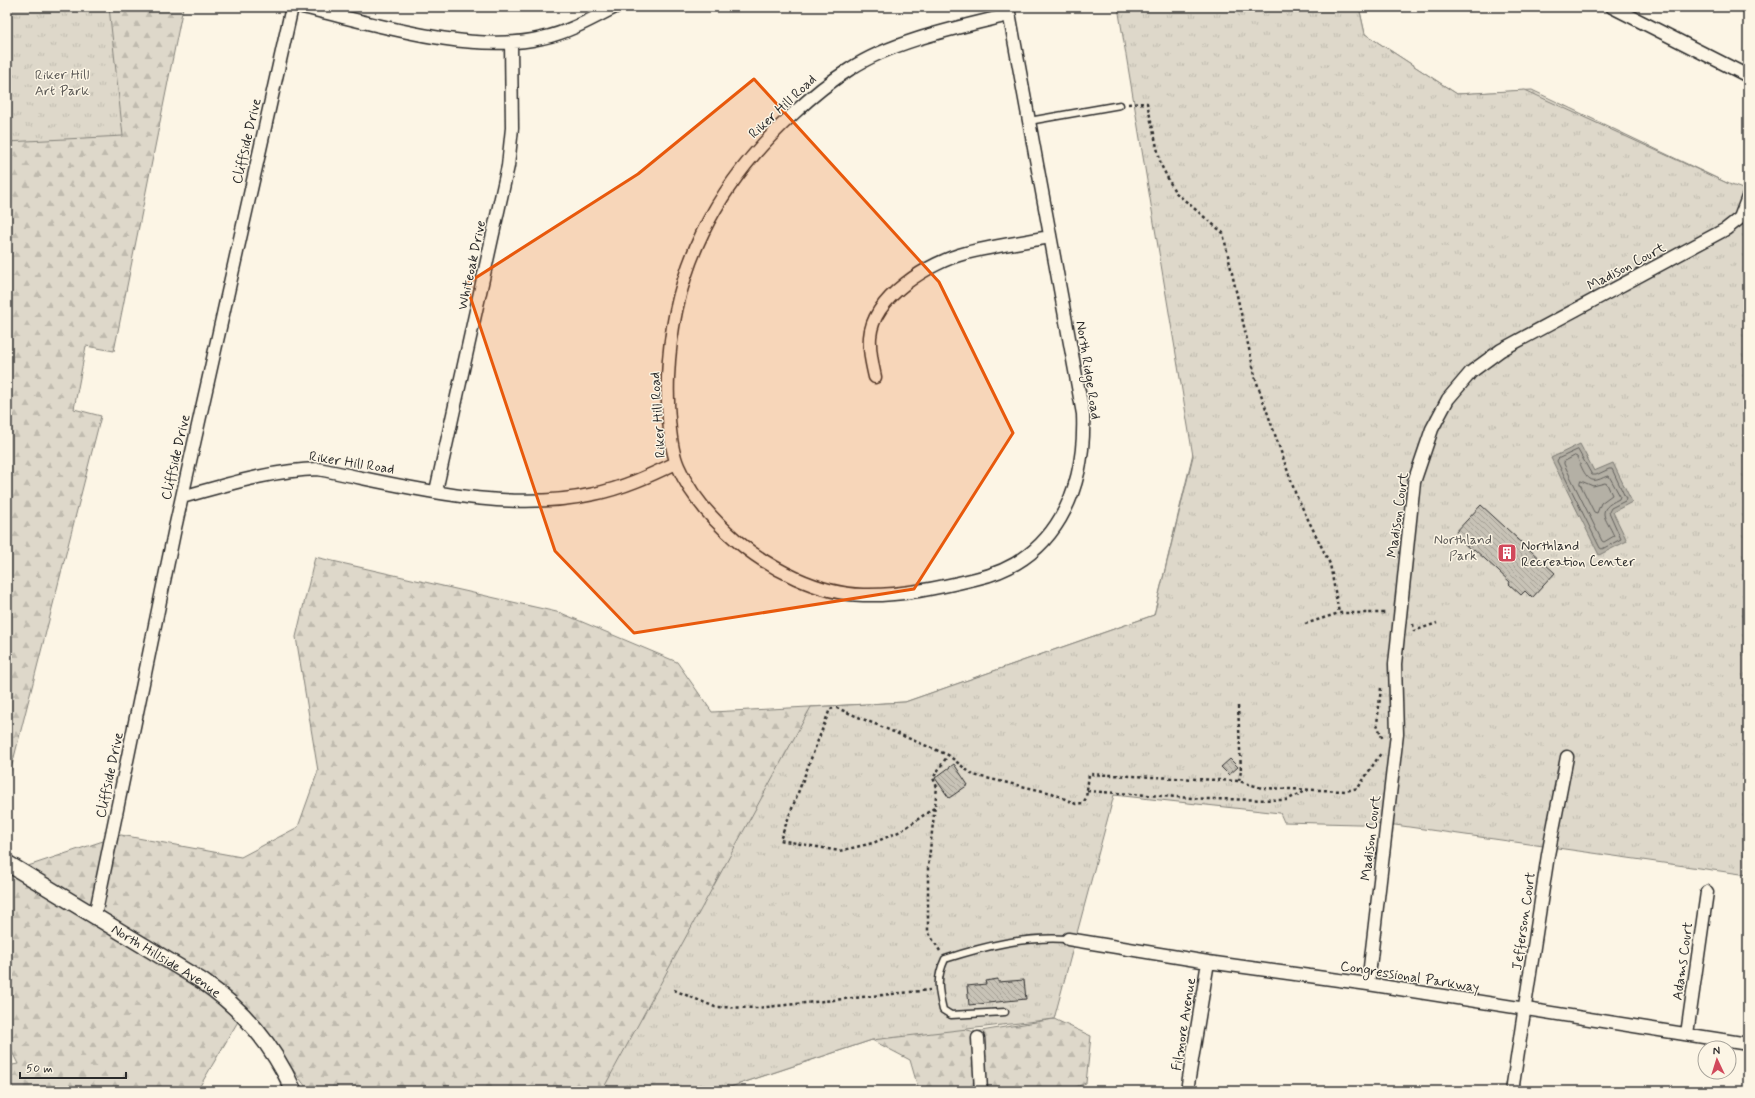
<svg xmlns="http://www.w3.org/2000/svg" width="1755" height="1098" viewBox="0 0 1755 1098" font-family="Mynerve,sans-serif">
  <defs>
    <pattern id="forest-firs" width="22" height="20" patternUnits="userSpaceOnUse"><rect width="22" height="20" fill="#ded8ca"/><path d="M5 1l3.5 6h-7zM16 11l3.5 6h-7z" fill="#bfbaae"/></pattern>
    <pattern id="park-tufts" width="24" height="20" patternUnits="userSpaceOnUse"><rect width="24" height="20" fill="#ded8ca"/><path d="M3 7l-1-3M5 7V3M7 7l1-3M15 17l-1-3M17 17v-4M19 17l1-3" fill="none" stroke="#bfbaae"/></pattern>
    <pattern id="building-back-hatch" width="6" height="6" patternUnits="userSpaceOnUse"><rect width="6" height="6" fill="#c8c3b7"/><path d="M-1 5l2 2M0 0l6 6M5-1l2 2" fill="none" stroke="#a39f95"/></pattern>
  </defs>
  <rect width="100%" height="100%" fill="#fcf5e5"/>
  <filter id="ink" filterUnits="userSpaceOnUse"><feTurbulence type="fractalNoise" baseFrequency=".025" numOctaves="2"/><feDisplacementMap in="SourceGraphic" scale="8" xChannelSelector="R" yChannelSelector="G"/><feConvolveMatrix kernelMatrix="1 2 1 2 8 2 1 2 1" color-interpolation-filters="sRGB"/></filter>
  <g filter="url(#ink)">
    <!-- forest -->
    <path fill="url(#forest-firs)" stroke="#84827a" d="M 7,7 L 183,7 L 114,351 L 86,346 L 74,409 L 101,416 L 7,785 Z
      M 1359,7 L 1365,34 L 1457,94 L 1532,90 L 1729,184 L 1748,282 L 1748,875 L 1402,747 L 1114,795 L 873,1005 L 975,1032 L 1054,1019 L 1091,1036 L 1086,1083 L 1066,1091 L 919,1091 L 910,1060 L 872,1040 L 718,1091 L 309,1091 L 246,1008 L 197,1091 L 7,1091 L 7,1066 L 18,1064 L 7,1042 L 7,864 L 16,870 L 121,835 L 241,857 L 298,827 L 318,771 L 296,637 L 315,557 L 561,613 L 677,662 L 712,712 L 905,702 L 1154,615 L 1194,449 Z"/>
    <!-- park -->
    <path fill="url(#park-tufts)" stroke="#84827a" d="M 7,7 L 109,7 L 123,136 L 7,142 Z
      M 1118,7 L 1359,7 L 1365,34 L 1457,94 L 1525,90 L 1729,184 L 1748,191 L 1748,875 L 1395,825 L 1284,822 L 1280,813 L 1114,795 L 1054,1019 L 872,1040 L 718,1091 L 602,1091 L 811,707 L 905,702 L 1154,615 L 1193,456 Z"/>
    <!-- water -->
    <path fill="#b4b0a5" stroke="#7d7b74" d="M 1580,444 L 1594,471 L 1613,463 L 1632,502 L 1613,512 L 1627,541 L 1599,555 L 1551,458 Z"/>
    <g fill="none" stroke-linecap="round" stroke-linejoin="round">
      <!-- shore -->
      <path stroke="#62605c" stroke-width="1" d="M 1578,450 L 1592,475 L 1596,475 L 1609,469 L 1612,469 L 1626,499 L 1625,501 L 1611,508 L 1609,512 L 1621,539 L 1602,549 L 1600,548 L 1557,461 L 1558,459 Z
        M 1575,456 L 1577,457 C 1581,465 1586,483 1597,480 C 1602,479 1605,476 1609,476 L 1620,496 L 1619,499 C 1594,511 1606,517 1614,536 L 1604,542 L 1602,541 L 1564,464 L 1564,462 Z
        M 1581,481 L 1593,486 L 1605,483 L 1607,484 L 1612,495 L 1601,503 L 1597,513 L 1594,512 L 1580,484 Z"/>
    </g>
    <!-- building -->
    <path fill="url(#building-back-hatch)" stroke="#2b2b2b" d="M 1481,505 L 1555,573 L 1532,598 L 1525,591 L 1521,595 L 1509,584 L 1510,582 L 1474,549 L 1472,551 L 1454,534 Z
      M 1230,759 L 1238,767 L 1229,775 L 1221,767 Z
      M 954,764 L 968,785 L 949,798 L 935,778 Z
      M 998,979 L 998,982 L 1024,980 L 1026,999 L 969,1005 L 967,986 L 986,984 L 985,981 Z"/>
    <g fill="none" stroke-linecap="round" stroke-linejoin="round">
      <!-- service casing -->
      <g stroke="#2b2b2b" stroke-width="9">
        <path id="service" d="M 1029,121 L 1120,105
          M 1005,1012 L 951,1015 L 943,1010 C 938,989 936,978 945,959 C 985,946 1025,936 1068,939"/>
      </g>
      <!-- minor casing -->
      <g stroke="#2b2b2b" stroke-width="15">
        <path id="minor" d="M 302,7 C 372,23 471,55 542,38 C 567,33 592,19 615,7
          M 1008,7 L 1083,414 C 1086,489 1056,561 975,579 C 938,588 901,596 863,595 C 819,594 770,569 737,541 C 714,521 690,495 678,466 C 669,446 667,400 668,377 C 672,270 715,186 793,114 C 811,97 829,82 850,69 C 892,41 960,27 1009,15
          M 1612,7 L 1748,76
          M 875,377 C 872,364 869,351 870,337 C 873,297 930,262 966,253 C 994,246 1022,242 1050,237
          M 436,491 L 508,166 L 512,128 L 511,43
          M 182,497 C 226,485 272,470 318,469 C 406,486 504,514 594,494 C 623,488 649,476 676,463
          M 95,916 L 175,528 L 292,7
          M 1068,939 L 1208,962 L 1368,984 L 1748,1044
          M 1368,984 L 1397,734 L 1395,664 L 1414,482 L 1432,429 L 1448,399 L 1471,372 L 1501,350 L 1726,229 L 1740,218 L 1748,197
          M 1687,1034 L 1707,892
          M 978,1038 L 981,1091
          M 1188,1091 L 1188,1084 L 1208,962
          M 1512,1091 L 1548,855 L 1567,757"/>
      </g>
      <!-- tertiary casing -->
      <g stroke="#2b2b2b" stroke-width="18">
        <g id="tertiary">
          <path id="s1" d="M 7,863 L 202,981 C 245,1011 272,1044 294,1091"/>
        </g>
      </g>
      <!-- path -->
      <path stroke="#2b2b2b" stroke-width="2.5" stroke-dasharray="3 3" stroke-linecap="butt" d="M 1128,104 L 1147,103 L 1161,165 L 1175,192 L 1223,233 L 1256,380 L 1296,495 L 1330,564 L 1339,613
        M 1305,624 L 1339,613 L 1386,613
        M 1413,624 L 1414,631 L 1437,623
        M 1381,688 L 1377,724 L 1383,740
        M 1238,706 L 1241,771 L 1239,781
        M 1087,791 L 1207,799 L 1286,800 L 1308,790
        M 934,808 L 901,831 L 873,843 L 839,851 L 780,840 L 830,709 L 837,708 L 948,755
        M 940,951 L 928,932 L 928,868 L 937,787 L 933,778 L 948,755 L 973,775 L 1052,793 L 1076,804 L 1083,803 L 1086,798 L 1089,774 L 1239,781 L 1262,788 L 1346,791 L 1358,788 L 1381,753
        M 674,990 L 715,1007 L 757,1008 L 930,990"/>
      <!-- service -->
      <use href="#service" stroke="#fcf5e5" stroke-width="6"/>
      <!-- minor -->
      <use href="#minor" stroke="#fcf5e5" stroke-width="12"/>
      <!-- tertiary -->
      <use href="#tertiary" stroke="#fcf5e5" stroke-width="15"/>
    </g>
  </g>
  <!-- marked area -->
  <path fill="#e8590c" fill-opacity="0.2" stroke="#e8590c" stroke-width="3" stroke-linejoin="round" d="M 754,79 L 939,282 L 1013,433 L 914,589 L 634,633 L 555,551 L 466,284 L 638,174 Z"/>
  <!-- icons -->
  <defs>
    <g id="building-square" transform="scale(1)"><rect x="-9" y="-9" width="18" height="18" rx="4" fill="#d1495b" stroke="#fcf5e5"/><path d="M-4-6H4V6H1V3H-1V6H-4ZM-2.5-4.3h1.7v1.8h-1.7ZM.8-4.3h1.7v1.8H.8ZM-2.5-1h1.7V.8h-1.7ZM.8-1h1.7V.8H.8Z" fill="#fff"/></g>
  </defs>
  <g fill-rule="evenodd">
    <use href="#building-square" x="1507" y="553"/>
  </g>
  <g text-anchor="middle" stroke-width="3" stroke-linejoin="round" paint-order="stroke">
    <!-- park labels -->
    <g font-size="14" fill="#585653" stroke="#fcf5e5">
      <text x="62" y="79">Riker Hill<tspan x="62" dy="16">Art Park</tspan></text>
      <text x="1463" y="544">Northland<tspan x="1463" dy="16">Park</tspan></text>
    </g>
    <!-- street labels -->
    <g font-size="14" fill="#2b2b2b" stroke="#fcf5e5">
      <text transform="translate(782 106) rotate(-43)" y="5">Riker Hill Road</text>
      <text transform="translate(246 141) rotate(-77)" y="5">Cliffside Drive</text>
      <text transform="translate(471 265) rotate(-78)" y="5">Whiteoak Drive</text>
      <text transform="translate(1626 266) rotate(-28)" y="5">Madison Court</text>
      <text transform="translate(1089 370) rotate(81)" y="5">North Ridge Road</text>
      <text transform="translate(657 415) rotate(-94)" y="5">Riker Hill Road</text>
      <text transform="translate(175 457) rotate(-77)" y="5">Cliffside Drive</text>
      <text transform="translate(352 462) rotate(9)" y="5">Riker Hill Road</text>
      <text transform="translate(1397 515) rotate(-82)" y="5">Madison Court</text>
      <text transform="translate(109 775) rotate(-78)" y="5">Cliffside Drive</text>
      <text transform="translate(1370 838) rotate(-83)" y="5">Madison Court</text>
      <text transform="translate(1523 921) rotate(-82)" y="5">Jefferson Court</text>
      <text dy="5" stroke="none"><textPath href="#s1" startOffset="187">North Hillside Avenue</textPath></text>
      <text transform="translate(1682 961) rotate(-82)" y="5">Adams Court</text>
      <text transform="translate(1410 976) rotate(9)" y="5">Congressional Parkway</text>
      <text transform="translate(1183 1024) rotate(-81)" y="5">Filmore Avenue</text>
    </g>
    <!-- poi labels -->
    <g font-size="14" fill="#2b2b2b" stroke="#fcf5e5" text-anchor="start">
      <text x="1521" y="550">Northland<tspan x="1521" dy="16">Recreation Center</tspan></text>
    </g>
  </g>
  <!-- margin -->
  <rect width="1755" height="1098" fill="none" stroke="#fcf5e5" stroke-width="24"/>
  <rect x="12" y="12" width="1731" height="1074" fill="none" stroke="#2b2b2b" stroke-width="1.5" filter="url(#ink)"/>
  <!-- north arrow -->
  <g transform="translate(1717 1060) rotate(356)"><circle r="19" fill="#fcf5e5" stroke="#a8a49b"/>
  <path d="M0-3L7 15L0 10L-7 15Z" fill="#d1495b"/>
  <text y="-6" font-size="11" font-weight="bold" text-anchor="middle" fill="#2b2b2b">N</text>
  </g>
  <!-- scale -->
  <path d="M20 1072v6h106v-6" fill="none" stroke="#2b2b2b" stroke-width="2"/>
  <text x="26" y="1072" font-size="12" fill="#2b2b2b" stroke="#fcf5e5" stroke-width="3" paint-order="stroke">50 m</text>
</svg>
